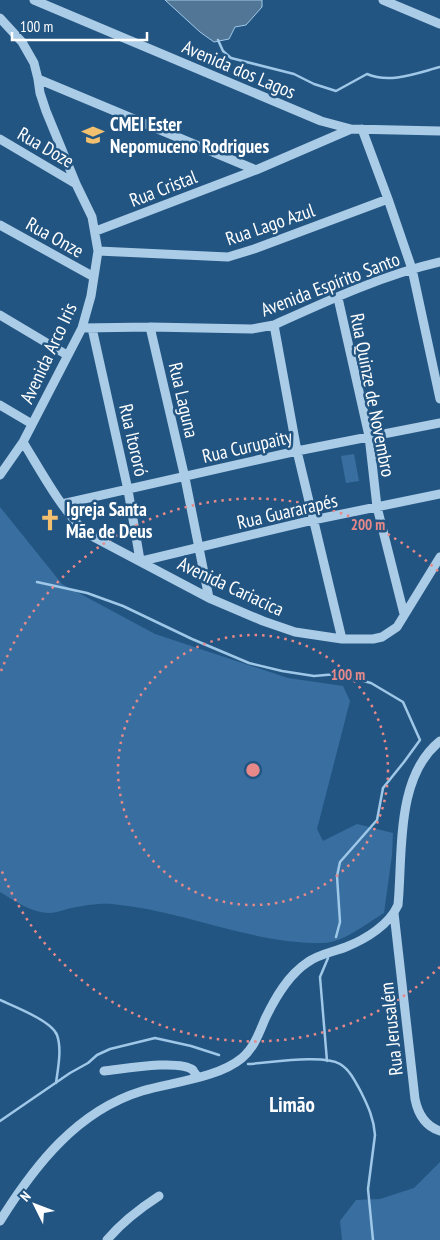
<svg xmlns="http://www.w3.org/2000/svg" width="440" height="1240" viewBox="0 0 440 1240" font-family="'PT Sans Narrow',sans-serif">
  <rect width="100%" height="100%" fill="#235582"/>
  <!-- green -->
  <path fill="#386fa0" d="M 354,454 L 359,481 L 346,483 L 341,456 Z
    M 0,507 L 62,584 L 155,634 L 288,678 L 343,686 L 350,701 L 317,829 L 323,841 L 357,824 L 393,833 L 392,855 L 384,913 C 367,923 343,943 323,943 C 250,944 183,910 112,904 C 97,903 81,906 67,909 C 61,911 54,913 48,913 C 30,912 15,901 0,892 Z
    M 440,1162 L 440,1240 L 342,1240 L 340,1221 L 356,1200 L 380,1199 L 414,1188 Z"/>
  <!-- water -->
  <path fill="#527696" stroke="#9fc8e8" d="M 165,0 L 262,0 L 262,7 L 246,25 L 235,27 L 229,39 L 214,42 L 200,32 Z"/>
  <g fill="none" stroke-linecap="round" stroke-linejoin="round">
    <!-- stream -->
    <path stroke="#9fc8e8" stroke-width="2.5" d="M 218,40 L 223,51 L 231,58 L 294,74 L 314,84 L 336,91 L 367,74 C 390,84 417,73 440,67
      M 37,582 L 87,593 L 123,606 L 192,639 L 249,663 L 282,671 L 314,676 L 337,674 L 371,683 L 403,702 L 420,740 L 404,762 L 383,788 L 377,820 L 340,862 L 337,876 L 340,922 L 336,937
      M 0,1000 C 13,1006 52,1021 57,1035 C 62,1049 58,1068 56,1083
      M 327,1061 L 320,977 L 328,958
      M 248,1064 C 269,1063 323,1054 340,1064 C 350,1070 355,1081 361,1092 C 368,1106 374,1119 375,1135 L 368,1189 L 373,1240
      M 0,1121 L 70,1073 L 88,1063 L 97,1055 L 110,1049 L 155,1038 L 191,1046 L 219,1055"/>
    <!-- minor -->
    <path stroke="#abcce7" stroke-width="9" d="M 34,0 L 321,121 L 351,129 L 440,131
      M 383,0 L 440,24
      M 0,18 L 22,42 L 34,63 L 38,79 L 40,93 L 46,111 L 76,184 L 92,217 L 98,251 L 91,296 L 82,328 L 23,442 L 0,475
      M 38,79 L 256,170
      M 362,129 L 388,199 L 412,269 L 440,399
      M 0,139 L 76,184
      M 0,225 L 94,277
      M 96,231 L 256,170 L 351,129
      M 98,251 L 228,257 L 254,249 L 388,199
      M 338,298 L 369,436 L 377,507 L 404,614
      M 0,315 L 67,355
      M 274,325 L 297,451 L 342,639
      M 150,327 L 185,478 L 209,598
      M 82,328 L 150,327 L 252,329 L 274,325 C 327,301 383,275 440,262
      M 92,328 L 128,490 L 140,560
      M 0,405 L 32,424
      M 23,442 C 42,473 60,507 86,533 L 209,598 L 263,621 L 295,632 L 342,639 L 373,639 L 382,637 L 397,627 L 440,557
      M 62,504 L 297,451 L 440,423
      M 142,561 L 313,520 L 440,494
      M 394,913 L 415,1099 C 418,1114 425,1126 440,1131
      M 104,1071 C 123,1069 179,1059 193,1070 C 193,1071 197,1076 198,1077
      M 0,1221 C 35,1165 77,1111 142,1091 C 173,1082 218,1078 242,1058 C 254,1048 259,1033 265,1019 C 275,998 288,975 308,962 C 319,954 333,952 346,947 C 366,939 389,925 398,905 C 403,853 395,777 440,741
      M 107,1240 C 122,1222 139,1209 159,1196"/>
  </g>
  <!-- distance rings -->
  <g fill="none" stroke="#e88989" stroke-width="2.5" stroke-dasharray="2.5 5">
    <circle cx="253" cy="770" r="135"/>
    <path d="M440 967A271 271 0 0 1 1 869M1 671A271 271 0 0 1 440 573"/>
  </g>
  <!-- icons -->
  <defs>
    <g id="school-bare" transform="scale(1.725)"><path d="M0-5L7-2L0 1L-7-2ZM-4 1L0 2.5L4 1V4Q0 6-4 4Z" fill="#f2c06e" stroke="#235582" stroke-width="2.5" paint-order="stroke"/></g>
    <g id="church-bare" transform="scale(1.725)"><path d="M-1.2-6h2.4v3.5h3.3v2.4h-3.3V6h-2.4V-.1h-3.3v-2.4h3.3Z" fill="#f2c06e" stroke="#235582" stroke-width="2.5" paint-order="stroke"/></g>
  </defs>
  <g fill-rule="evenodd">
    <use href="#school-bare" x="93" y="135"/>
    <use href="#church-bare" x="50" y="520"/>
  </g>
  <g text-anchor="middle" stroke-width="5" stroke-linejoin="round" paint-order="stroke">
    <!-- street labels -->
    <g font-size="19" fill="#fff" stroke="#235582">
      <text transform="translate(239 69) rotate(23)" y="7">Avenida dos Lagos</text>
      <text transform="translate(46 147) rotate(30)" y="7">Rua Doze</text>
      <text transform="translate(163 188) rotate(-21)" y="7">Rua Cristal</text>
      <text transform="translate(270 224) rotate(-19)" y="7">Rua Lago Azul</text>
      <text transform="translate(55 237) rotate(29)" y="7">Rua Onze</text>
      <text transform="translate(330 284) rotate(-21)" y="7">Avenida Espírito Santo</text>
      <text transform="translate(48 353) rotate(-65)" y="7">Avenida Arco Iris</text>
      <text transform="translate(373 395) rotate(79)" y="7">Rua Quinze de Novembro</text>
      <text transform="translate(184 400) rotate(77)" y="7">Rua Laguna</text>
      <text transform="translate(134 440) rotate(77)" y="7">Rua Itororó</text>
      <text transform="translate(247 446) rotate(-13)" y="7">Rua Curupaity</text>
      <text transform="translate(287 511) rotate(-13)" y="7">Rua Guararapés</text>
      <text transform="translate(231 586) rotate(25)" y="7">Avenida Cariacica</text>
      <text transform="translate(391 1029) rotate(-96)" y="7">Rua Jerusalém</text>
    </g>
    <!-- poi labels -->
    <g font-size="19" font-weight="bold" fill="#fff" stroke="#235582" text-anchor="start">
      <text x="110" y="131">CMEI Ester<tspan x="110" dy="22">Nepomuceno Rodrigues</tspan></text>
      <text x="66" y="516">Igreja Santa<tspan x="66" dy="22">Mãe de Deus</tspan></text>
    </g>
    <!-- quarter labels -->
    <g font-size="21" font-weight="bold" fill="#fff" stroke="#235582">
      <text x="292" y="1112">Limão</text>
    </g>
  </g>
  <circle cx="253" cy="770" r="8" fill="#e88989" stroke="#235582" stroke-width="2.5"/>
  <g font-size="15" text-anchor="middle" font-weight="bold" fill="#e88989" stroke="#235582" stroke-width="5" stroke-linejoin="round" paint-order="stroke">
    <text x="368" y="530">200 m</text>
    <text x="348" y="680">100 m</text>
  </g>
  <!-- north arrow -->
  <g transform="translate(35 1205) rotate(312)" stroke="#235582" stroke-width="4" paint-order="stroke">
  <path d="M0-4L9 19L0 12L-9 19Z" fill="#ffffff"/>
  <text y="-8" font-size="14" font-weight="bold" text-anchor="middle" fill="#ffffff">N</text>
  </g>
  <!-- scale -->
  <path d="M12 32v8h135v-8" fill="none" stroke="#ffffff" stroke-width="2.5"/>
  <text x="20" y="32" font-size="15" fill="#ffffff" stroke="#235582" stroke-width="4" paint-order="stroke">100 m</text>
</svg>
